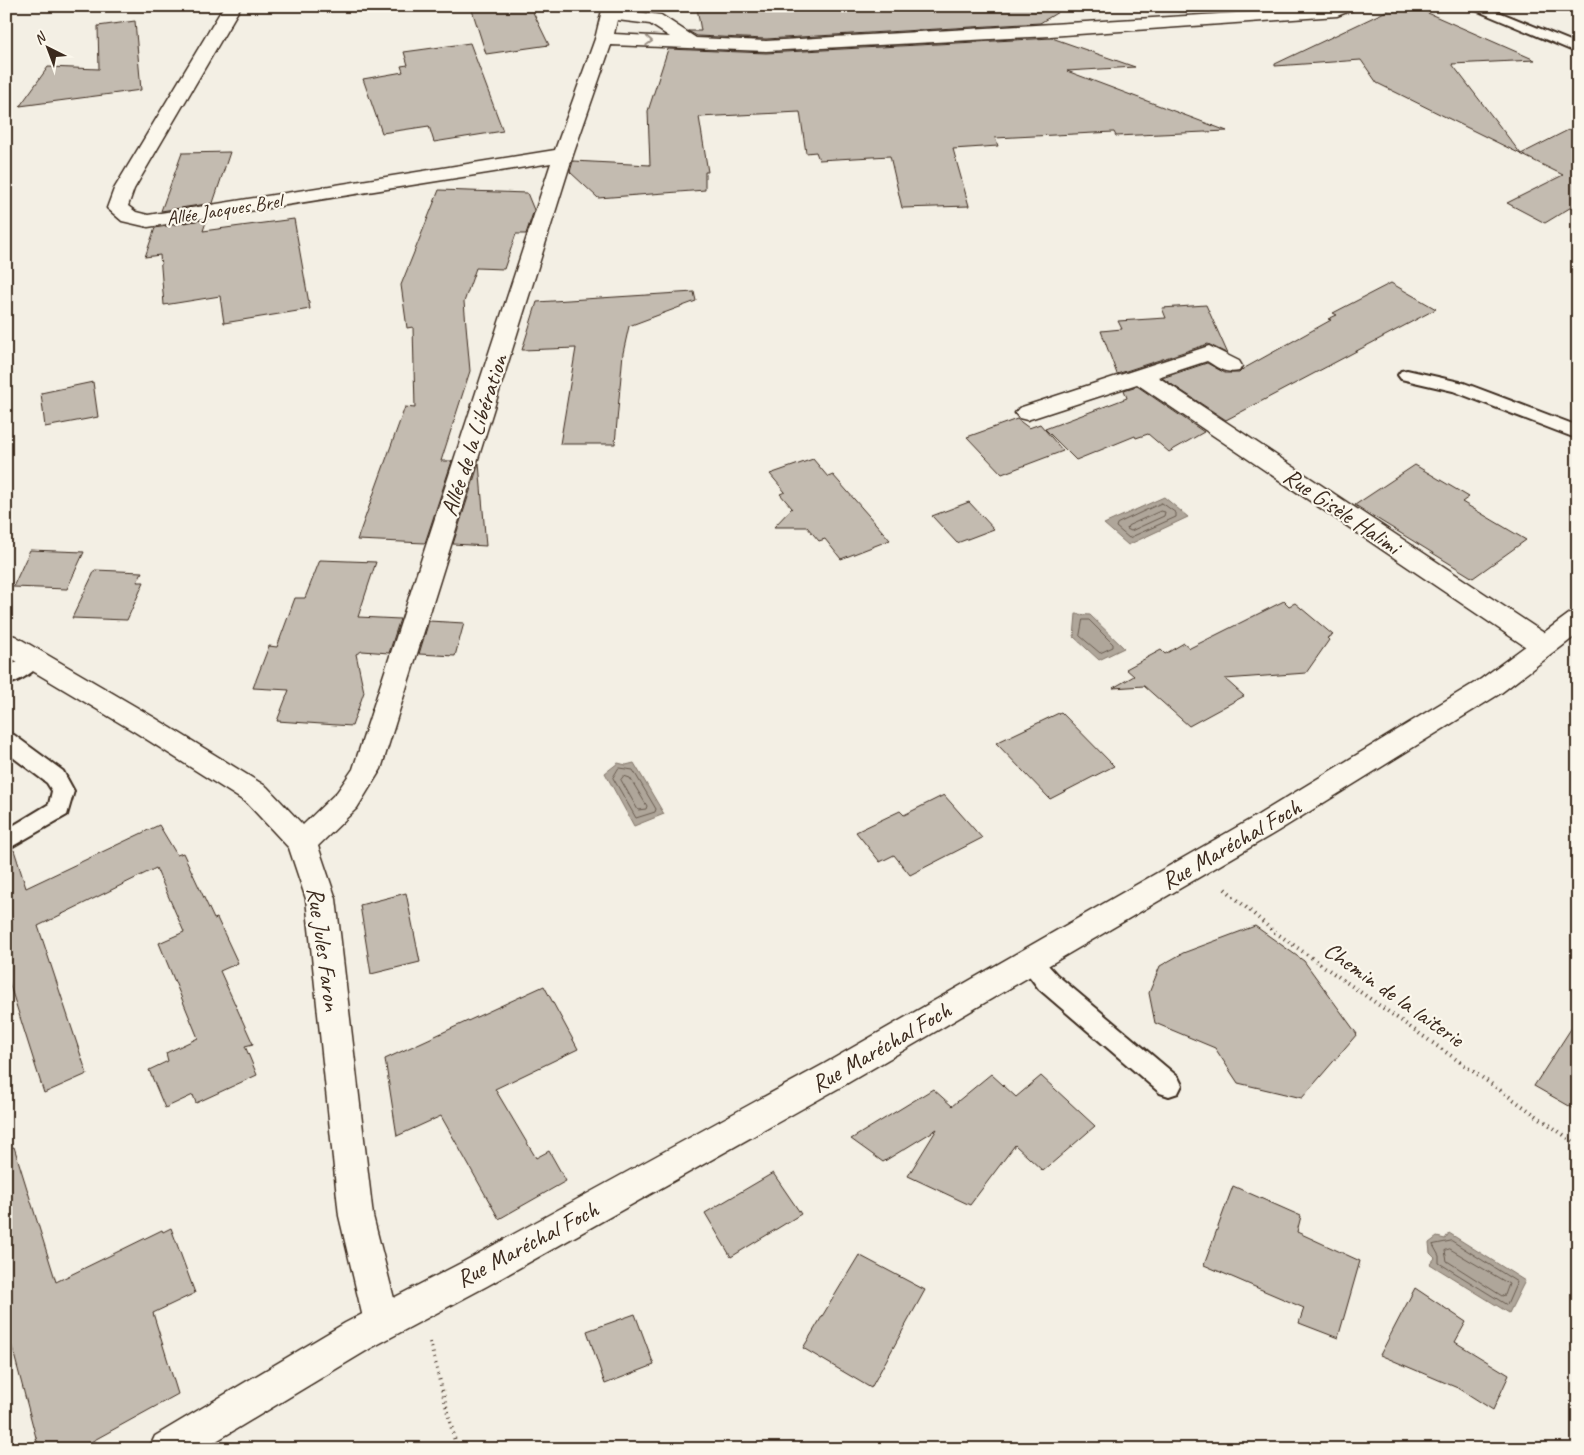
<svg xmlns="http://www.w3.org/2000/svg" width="1584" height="1455" viewBox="0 0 1584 1455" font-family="Caveat,sans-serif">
  <rect width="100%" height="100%" fill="#f3efe4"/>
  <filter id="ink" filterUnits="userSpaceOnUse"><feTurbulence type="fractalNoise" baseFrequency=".02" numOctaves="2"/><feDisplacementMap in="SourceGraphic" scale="10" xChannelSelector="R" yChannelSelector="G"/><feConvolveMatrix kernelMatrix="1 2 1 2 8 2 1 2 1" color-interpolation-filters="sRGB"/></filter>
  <g filter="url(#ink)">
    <!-- water -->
    <path fill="#afa69a" stroke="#817468" d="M 1164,497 L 1188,517 L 1128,545 L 1104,524 Z
      M 1076,614 L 1090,615 L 1124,648 L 1099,660 L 1074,637 Z
      M 618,763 L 626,765 L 634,763 L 664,814 L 634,826 L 605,773 Z
      M 1449,1233 L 1525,1281 L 1509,1313 L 1430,1264 L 1435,1258 L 1430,1253 L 1429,1243 L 1437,1237 L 1445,1239 Z"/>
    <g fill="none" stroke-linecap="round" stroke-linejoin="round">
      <!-- shore -->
      <path stroke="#695c50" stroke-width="1" d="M 1162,503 L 1176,513 L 1176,517 L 1129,538 L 1116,527 L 1117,524 Z
        M 1161,511 L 1165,512 L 1164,516 L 1131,531 L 1127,529 L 1128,526 Z
        M 1083,620 L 1089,620 L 1113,644 L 1113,647 L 1100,653 L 1080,636 Z
        M 619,768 L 633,770 L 656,809 L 655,812 L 636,818 L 613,778 Z
        M 624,776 L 630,778 L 647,806 L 646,809 L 638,810 L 621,780 Z
        M 1452,1241 L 1517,1282 L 1507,1305 L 1439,1263 L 1439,1256 L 1433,1245 Z
        M 1450,1249 L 1509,1284 L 1505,1295 L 1502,1296 L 1447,1261 L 1445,1251 Z"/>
    </g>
    <!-- building -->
    <path fill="#c3bbb0" stroke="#3b2a1e" d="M 496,6 L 530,6 L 549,45 L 486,54 L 472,10 Z
      M 725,6 L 745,6 L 745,8 L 790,6 L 1068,6 L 1040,23 L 766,39 L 697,36 L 688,31 L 701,31 L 697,8 Z
      M 1397,6 L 1412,6 L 1535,60 L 1452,64 L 1521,154 L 1578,125 L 1578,203 L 1545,223 L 1507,203 L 1563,175 L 1377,83 L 1361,60 L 1275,66 L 1275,64 Z
      M 135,21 L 141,90 L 20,106 L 48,67 L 99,69 L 98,26 Z
      M 1052,38 L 1135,67 L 1067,71 L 1227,131 L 1116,136 L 1114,132 L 995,138 L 998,146 L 953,149 L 969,206 L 902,208 L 890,156 L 819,160 L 816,152 L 806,153 L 800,112 L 699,117 L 708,172 L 705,172 L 705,190 L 598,198 L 570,172 L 573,161 L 650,165 L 648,111 L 668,49 L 766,53 Z
      M 470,43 L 503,131 L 434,142 L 429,126 L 382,133 L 363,79 L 403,72 L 401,66 L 408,65 L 404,52 Z
      M 230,152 L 213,203 L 161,211 L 182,153 Z
      M 439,190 L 527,193 L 534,210 L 526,234 L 516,234 L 504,269 L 476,268 L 464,302 L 470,371 L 441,461 L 452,461 L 425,543 L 357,540 L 405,407 L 415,408 L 413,327 L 407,328 L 401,285 Z
      M 207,219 L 203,231 L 294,219 L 310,309 L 224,323 L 220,296 L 164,305 L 160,255 L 145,257 L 155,228 Z
      M 1391,283 L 1436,309 L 1226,420 L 1162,378 L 1207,363 L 1225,373 L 1239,373 L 1243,369 L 1331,320 L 1328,319 L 1337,315 L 1333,313 Z
      M 694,292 L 696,301 L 629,326 L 623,353 L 615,444 L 560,444 L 576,348 L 522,350 L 537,302 Z
      M 1206,305 L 1228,354 L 1208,344 L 1117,374 L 1101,331 L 1122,329 L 1118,321 L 1166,318 L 1162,308 Z
      M 93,382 L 98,417 L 45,427 L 41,393 Z
      M 1137,386 L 1204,432 L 1169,452 L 1148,434 L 1136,438 L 1135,436 L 1076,460 L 1045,429 L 1127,398 L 1124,390 Z
      M 1017,419 L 1029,428 L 1040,424 L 1063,451 L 1002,474 L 967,437 Z
      M 813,459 L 828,477 L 833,475 L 890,540 L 841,559 L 825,539 L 819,541 L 807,527 L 774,527 L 792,508 L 780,494 L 785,492 L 770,474 Z
      M 479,463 L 486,546 L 453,544 Z
      M 1415,465 L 1469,497 L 1462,502 L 1526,540 L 1473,578 L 1355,505 Z
      M 969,502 L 994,529 L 957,543 L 932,516 Z
      M 30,550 L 84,552 L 67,589 L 13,587 Z
      M 320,560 L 376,562 L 358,617 L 400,619 L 389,653 L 362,651 L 356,654 L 364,692 L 352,726 L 277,721 L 289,690 L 253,688 L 269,646 L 277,647 L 295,598 L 305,598 Z
      M 95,570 L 142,572 L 137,582 L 144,582 L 127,620 L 72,618 Z
      M 1284,601 L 1289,606 L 1295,603 L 1333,635 L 1327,638 L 1329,640 L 1306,673 L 1225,679 L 1244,696 L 1189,726 L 1144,686 L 1113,688 L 1134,676 L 1126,669 L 1161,650 L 1165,654 L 1184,643 L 1190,648 Z
      M 429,621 L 464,623 L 455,656 L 419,654 Z
      M 1061,712 L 1114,766 L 1050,799 L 996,743 Z
      M 944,795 L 982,838 L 910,875 L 894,855 L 880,862 L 856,832 L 900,811 L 904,815 Z
      M 159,825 L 177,855 L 183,853 L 214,919 L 217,918 L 238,963 L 220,971 L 253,1044 L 245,1046 L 257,1075 L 196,1103 L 193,1095 L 165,1108 L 149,1070 L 168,1061 L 166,1053 L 198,1038 L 159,943 L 184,932 L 156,868 L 38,926 L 87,1074 L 44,1093 L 6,973 L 6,852 L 14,850 L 26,888 Z
      M 406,893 L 420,962 L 371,974 L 360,905 Z
      M 1255,926 L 1304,961 L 1357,1034 L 1302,1098 L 1238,1083 L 1215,1048 L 1155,1023 L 1149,993 L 1160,966 L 1183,953 Z
      M 544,986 L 578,1049 L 495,1089 L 536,1158 L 549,1151 L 566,1181 L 499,1219 L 441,1116 L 397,1136 L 385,1059 Z
      M 1578,1018 L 1578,1111 L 1534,1086 Z
      M 991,1074 L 1016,1097 L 1041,1076 L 1095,1126 L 1043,1171 L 1015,1145 L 970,1205 L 908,1176 L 937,1129 L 883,1162 L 851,1139 L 933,1089 L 952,1106 Z
      M 14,1147 L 56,1282 L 162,1230 L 163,1232 L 171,1228 L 195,1293 L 153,1313 L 178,1394 L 78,1449 L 39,1449 L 6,1324 L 6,1149 Z
      M 773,1173 L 801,1214 L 731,1257 L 705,1213 Z
      M 1233,1186 L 1301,1216 L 1297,1232 L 1360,1261 L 1338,1338 L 1299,1323 L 1304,1308 L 1204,1265 Z
      M 859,1255 L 925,1290 L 871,1388 L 803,1348 Z
      M 1415,1288 L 1466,1322 L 1455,1342 L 1509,1375 L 1493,1410 L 1460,1389 L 1380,1355 Z
      M 635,1314 L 654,1365 L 605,1384 L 587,1331 Z"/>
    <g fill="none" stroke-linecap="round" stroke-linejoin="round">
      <!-- service casing -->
      <g stroke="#3b2a1e" stroke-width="4">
        <path id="service" d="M 1466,6 L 1484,6 L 1578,44 L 1578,53 Z
          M 1407,370 L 1464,383 L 1578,426 L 1578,439 L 1453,391 L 1401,379 L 1398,375 L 1401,371 Z
          M 33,653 L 40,655 L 43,660 C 37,671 18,682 6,685 L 6,668 Z
          M 6,733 L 14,735 L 63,771 L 74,791 L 67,815 L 6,850 L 6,830 L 49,804 L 52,791 L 47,783 L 6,752 Z
          M 1030,951 L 1038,954 L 1057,975 L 1178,1077 L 1182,1085 L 1178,1093 L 1169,1096 L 1160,1093 L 1039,989 L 1018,961 L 1022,954 Z"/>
      </g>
      <!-- minor casing -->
      <g stroke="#3b2a1e" stroke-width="3">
        <path id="minor" d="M 224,6 L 241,6 L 134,189 L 128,206 L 136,212 L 148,215 L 555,150 L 595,39 L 603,6 L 621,6 L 620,10 L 661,15 L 696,38 L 766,41 L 1354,6 L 1352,10 L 1337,16 L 1050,36 L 766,51 L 611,45 L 573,155 L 381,769 L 357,808 L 318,846 L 336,899 L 373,1216 L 400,1322 L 395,1334 L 382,1340 L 369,1334 L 364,1322 L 339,1216 L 306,899 L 289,848 L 247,803 L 135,732 L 6,655 L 6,634 L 15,636 L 155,718 L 267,787 L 303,825 L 337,792 L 353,769 L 551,163 L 148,227 L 122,221 L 107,208 L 114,189 ZM 617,20 L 650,24 L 670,37 L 614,34 Z
          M 1209,346 L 1239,361 L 1242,366 L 1239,371 C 1226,374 1218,368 1207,361 L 1158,377 L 1553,639 L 1557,646 L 1553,653 L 1544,655 L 1535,653 L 1137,384 L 1027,420 L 1019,418 L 1015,413 L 1019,408 Z"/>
      </g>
      <!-- secondary casing -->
      <g stroke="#3b2a1e" stroke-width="3">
        <path id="secondary" d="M 1578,611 L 1578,634 L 1501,693 L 1278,831 L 846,1084 L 487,1286 L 371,1348 L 203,1449 L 149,1449 L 155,1436 L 345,1323 L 463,1262 L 824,1064 L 1258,815 L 1481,679 L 1569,614 Z"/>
      </g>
      <!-- path -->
      <path stroke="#3b2a1e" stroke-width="4" stroke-dasharray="1 4.5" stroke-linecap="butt" d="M 1225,889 L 1272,930 L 1578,1145
        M 430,1342 L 457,1449"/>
      <!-- service -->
      <use href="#service" fill="#fbf7ec" fill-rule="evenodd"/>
      <!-- minor -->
      <use href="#minor" fill="#fbf7ec" fill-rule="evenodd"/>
      <!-- secondary -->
      <use href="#secondary" fill="#fbf7ec" fill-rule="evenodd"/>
    </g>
    <!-- one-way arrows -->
    <defs><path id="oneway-chevron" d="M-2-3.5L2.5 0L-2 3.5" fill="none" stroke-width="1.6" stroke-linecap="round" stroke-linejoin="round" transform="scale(1.25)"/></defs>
    <use stroke="#9b9085" href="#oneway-chevron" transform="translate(649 41) rotate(3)"/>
  </g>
  <g text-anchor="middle" stroke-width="4.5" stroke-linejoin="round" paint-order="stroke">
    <!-- far-street labels -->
    <g font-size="20" fill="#3b2a1e" stroke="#fbf7ec">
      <text transform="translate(224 209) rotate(-9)" y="7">Allée Jacques Brel</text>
    </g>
    <!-- street labels -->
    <g font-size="24" fill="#3b2a1e" stroke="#fbf7ec">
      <text transform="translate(474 435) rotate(-72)" y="8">Allée de la Libération</text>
      <text transform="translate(1342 511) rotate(34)" y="8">Rue Gisèle Halimi</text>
      <text transform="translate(1231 844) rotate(-30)" y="8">Rue Maréchal Foch</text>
      <text transform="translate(324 949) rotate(82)" y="8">Rue Jules Faron</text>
      <text transform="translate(1394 994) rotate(35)" y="8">Chemin de la laiterie</text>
      <text transform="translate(881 1047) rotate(-30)" y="8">Rue Maréchal Foch</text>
      <text transform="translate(527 1244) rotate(-28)" y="8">Rue Maréchal Foch</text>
    </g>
  </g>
  <!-- margin -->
  <rect width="1584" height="1455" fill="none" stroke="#fbf7ec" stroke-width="25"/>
  <rect x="12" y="12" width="1559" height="1430" fill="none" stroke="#3b2a1e" stroke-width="2" filter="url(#ink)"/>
  <!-- north arrow -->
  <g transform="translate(48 48) rotate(318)" stroke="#fbf7ec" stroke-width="4" paint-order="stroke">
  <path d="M0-4L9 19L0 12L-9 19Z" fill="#3b2a1e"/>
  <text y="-8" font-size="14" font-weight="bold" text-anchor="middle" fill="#3b2a1e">N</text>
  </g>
</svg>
